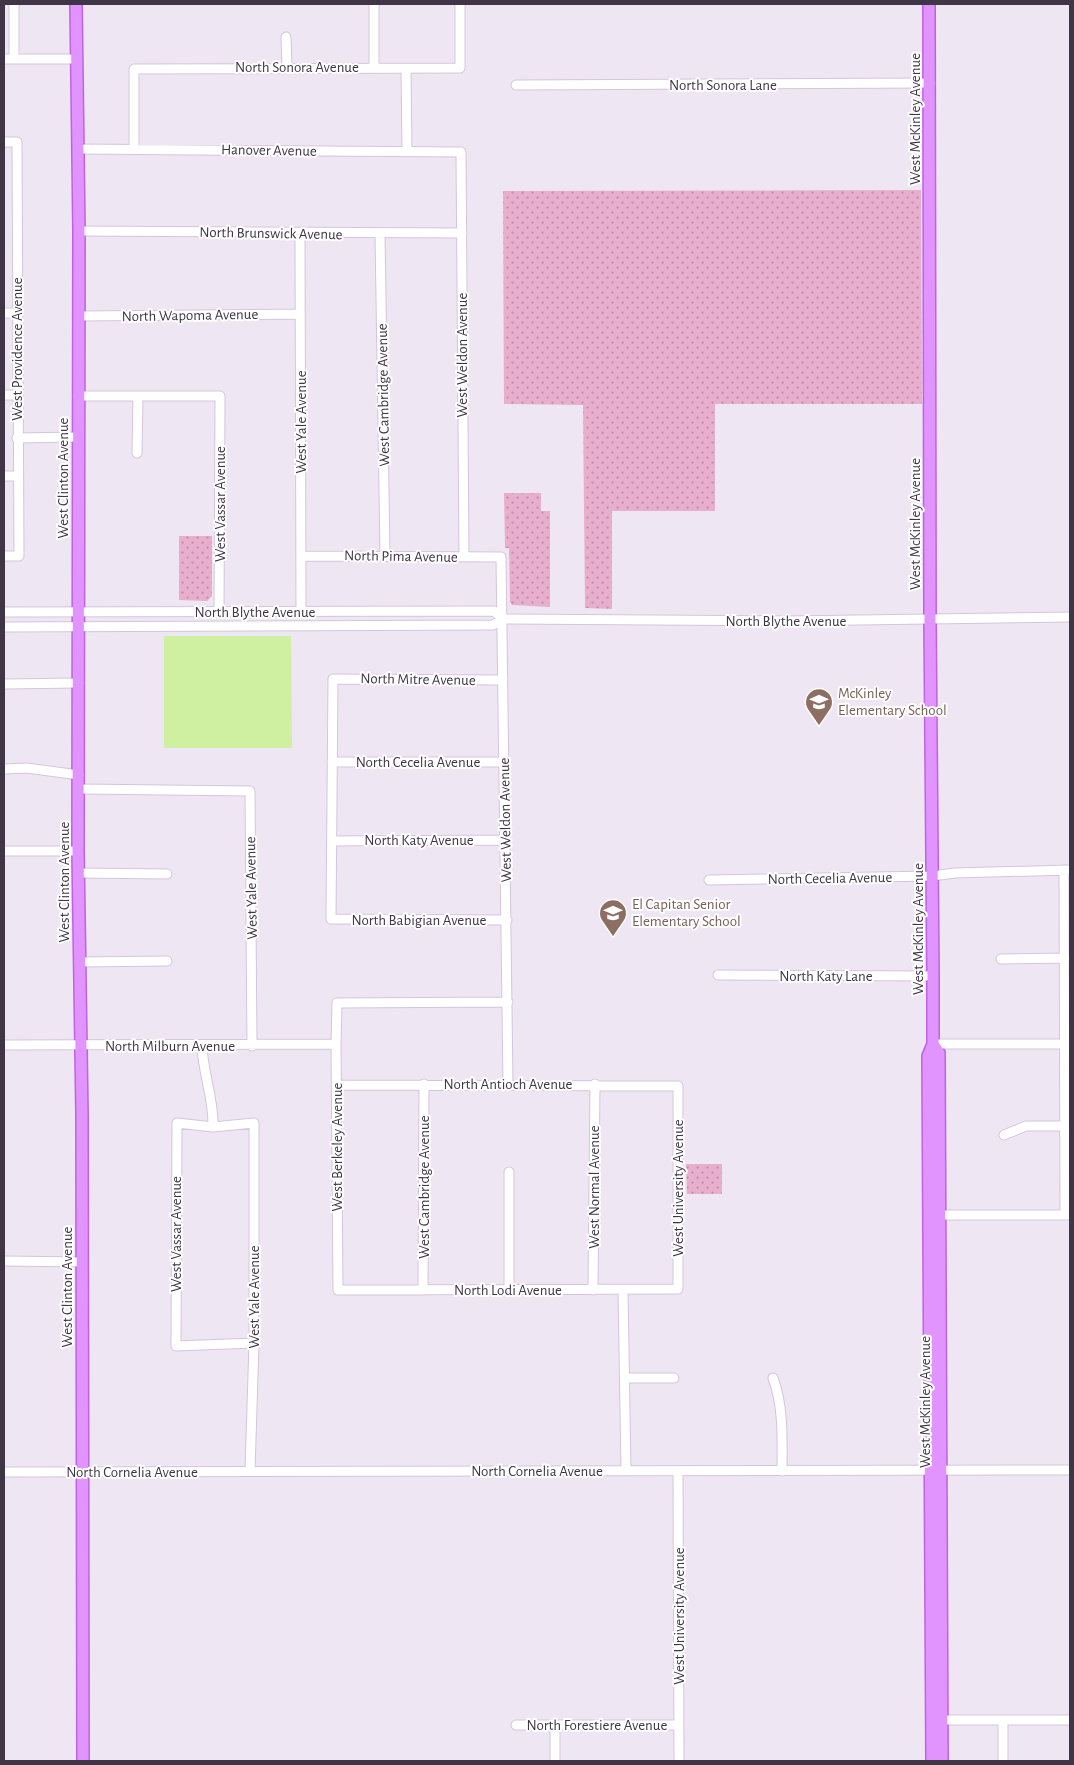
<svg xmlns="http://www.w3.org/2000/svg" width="1074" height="1765" viewBox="0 0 1074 1765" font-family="'Alegreya Sans',sans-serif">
  <defs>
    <pattern id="grass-dots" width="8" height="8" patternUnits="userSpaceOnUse" patternTransform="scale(1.25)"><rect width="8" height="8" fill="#e8aecd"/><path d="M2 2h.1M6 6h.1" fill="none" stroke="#bd8ea8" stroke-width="1.8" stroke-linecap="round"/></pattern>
  </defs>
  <rect width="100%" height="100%" fill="#efe6f3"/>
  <!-- grass -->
  <path fill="url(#grass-dots)" d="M 921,190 L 922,404 L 715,404 L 715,511 L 612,511 L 612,609 L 585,608 L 583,405 L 504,404 L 503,191 Z
    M 504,493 L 541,493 L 541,511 L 550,511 L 550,607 L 512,605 L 510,602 L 509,548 L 505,548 Z
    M 179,536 L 212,536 L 212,596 L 207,601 L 179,600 Z
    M 686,1164 L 722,1164 L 722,1194 L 687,1194 Z"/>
  <!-- water -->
  <path fill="#cff0a1" d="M 164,636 L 291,636 L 292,748 L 164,748 Z"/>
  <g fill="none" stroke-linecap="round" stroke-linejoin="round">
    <!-- minor casing -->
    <g stroke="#d5c5dc" stroke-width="11">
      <path id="minor" d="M 14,4 L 14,59
        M 374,4 L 374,67
        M 286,37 L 287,67
        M 4,59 L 77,59
        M 406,69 L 407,152
        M 516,85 L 930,83
        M 4,142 L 17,142 L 19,556 L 4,556
        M 78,149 L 461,152 L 464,557
        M 134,149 L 134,69 L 460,68 L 460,4
        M 79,231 L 462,233
        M 300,233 L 301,612
        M 380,234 L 385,555
        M 4,313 L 17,313
        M 79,316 L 300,314
        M 4,395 L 17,395
        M 78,396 L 220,396 L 219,612
        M 17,438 L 78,437
        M 137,453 L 138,396
        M 4,476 L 17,476
        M 301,556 L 501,557 L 508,1084
        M 4,612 L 494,611 L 502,619
        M 4,627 L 493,625 L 502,619 L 787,621 L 1070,617
        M 503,680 L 333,679 L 331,919 L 507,920
        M 4,684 L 79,683
        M 332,762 L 504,762
        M 4,769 L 27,768 L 79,775
        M 80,789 L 250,791 L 252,1046
        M 332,841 L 506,840
        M 4,851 L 78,851
        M 1064,870 L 1065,1215
        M 79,873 L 167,874
        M 709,880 L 932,876 L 955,873 L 1070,870
        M 1001,959 L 1065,958
        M 79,962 L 167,961
        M 718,975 L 933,976
        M 933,1044 L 1065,1044
        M 4,1045 L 336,1044
        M 202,1046 C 203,1074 214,1099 213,1127
        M 337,1085 L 678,1086 L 678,1289 L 338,1290 L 336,1044 L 337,1003 L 508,1002
        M 1004,1135 L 1026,1126 L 1065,1126
        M 509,1172 L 509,1290
        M 940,1215 L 1070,1215
        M 4,1261 L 82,1262
        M 423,1290 L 424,1084
        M 593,1290 L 595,1084
        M 623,1290 L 626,1471
        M 625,1378 L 674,1378
        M 773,1378 C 784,1408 782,1440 782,1471
        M 250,1471 L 254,1343 L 254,1123 L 213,1127 L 177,1123 L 176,1346 L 254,1343
        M 678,1471 L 679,1761
        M 4,1472 L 1070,1470
        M 942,1720 L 1070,1720
        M 516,1725 L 679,1725
        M 555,1725 L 555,1761
        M 1003,1761 L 1003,1720"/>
    </g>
    <!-- major casing -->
    <g stroke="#bf63e4" stroke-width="14">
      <path id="major" d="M 76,4 L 79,231 L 78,851 L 82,1115 L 83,1761
        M 929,4 L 930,619 L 933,976 L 933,1044 L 928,1056 L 932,1761
        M 933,1044 L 939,1053 L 942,1761"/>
    </g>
    <!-- minor -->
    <use href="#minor" stroke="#fff" stroke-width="9"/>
    <!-- major -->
    <use href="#major" stroke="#e193fe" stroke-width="11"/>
  </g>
  <!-- icons -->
  <defs>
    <g id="school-pin" transform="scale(1.4375)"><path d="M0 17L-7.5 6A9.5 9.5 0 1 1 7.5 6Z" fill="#8d6e63" stroke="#fff"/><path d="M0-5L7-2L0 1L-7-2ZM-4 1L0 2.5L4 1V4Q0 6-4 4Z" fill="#fff"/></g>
  </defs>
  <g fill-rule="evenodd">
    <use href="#school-pin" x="819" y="702"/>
    <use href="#school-pin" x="613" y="913"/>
  </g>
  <g text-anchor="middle" stroke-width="4" stroke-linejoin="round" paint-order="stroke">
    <!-- street labels -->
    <g font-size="15" fill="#3f3546" stroke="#fff">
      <text x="297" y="72">North Sonora Avenue</text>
      <text x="723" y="90">North Sonora Lane</text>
      <text transform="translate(915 119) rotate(-90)" y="5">West McKinley Avenue</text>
      <text transform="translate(269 150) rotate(1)" y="5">Hanover Avenue</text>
      <text transform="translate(271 233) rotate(1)" y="5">North Brunswick Avenue</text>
      <text transform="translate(190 315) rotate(-1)" y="5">North Wapoma Avenue</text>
      <text transform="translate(17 349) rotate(-90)" y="5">West Providence Avenue</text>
      <text transform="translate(462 355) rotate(-90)" y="5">West Weldon Avenue</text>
      <text transform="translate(383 395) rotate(-91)" y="5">West Cambridge Avenue</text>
      <text transform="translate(301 422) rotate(-90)" y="5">West Yale Avenue</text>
      <text transform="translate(63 478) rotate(-90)" y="5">West Clinton Avenue</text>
      <text transform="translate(220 504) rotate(-90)" y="5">West Vassar Avenue</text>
      <text transform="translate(915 524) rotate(-90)" y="5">West McKinley Avenue</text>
      <text transform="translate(401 556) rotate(1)" y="5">North Pima Avenue</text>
      <text x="255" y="617">North Blythe Avenue</text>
      <text x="786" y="626">North Blythe Avenue</text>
      <text transform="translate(418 679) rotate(1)" y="5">North Mitre Avenue</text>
      <text x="418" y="767">North Cecelia Avenue</text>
      <text transform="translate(505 820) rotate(-91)" y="5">West Weldon Avenue</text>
      <text x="419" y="845">North Katy Avenue</text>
      <text transform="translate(830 878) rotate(-1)" y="5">North Cecelia Avenue</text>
      <text transform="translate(64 882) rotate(-90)" y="5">West Clinton Avenue</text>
      <text transform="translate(251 888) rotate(-91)" y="5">West Yale Avenue</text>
      <text x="419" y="925">North Babigian Avenue</text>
      <text transform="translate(918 929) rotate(-90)" y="5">West McKinley Avenue</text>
      <text x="826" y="981">North Katy Lane</text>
      <text x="170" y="1051">North Milburn Avenue</text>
      <text x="508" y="1089">North Antioch Avenue</text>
      <text transform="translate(337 1147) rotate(-90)" y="5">West Berkeley Avenue</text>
      <text transform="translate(424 1187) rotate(-90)" y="5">West Cambridge Avenue</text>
      <text transform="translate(594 1187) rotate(-90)" y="5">West Normal Avenue</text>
      <text transform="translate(678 1188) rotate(-90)" y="5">West University Avenue</text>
      <text transform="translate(176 1234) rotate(-90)" y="5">West Vassar Avenue</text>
      <text transform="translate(67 1287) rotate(-90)" y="5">West Clinton Avenue</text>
      <text x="508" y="1295">North Lodi Avenue</text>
      <text transform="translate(254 1297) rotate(-90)" y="5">West Yale Avenue</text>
      <text transform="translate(925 1402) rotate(-90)" y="5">West McKinley Avenue</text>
      <text x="537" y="1476">North Cornelia Avenue</text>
      <text x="132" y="1477">North Cornelia Avenue</text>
      <text transform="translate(679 1616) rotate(-90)" y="5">West University Avenue</text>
      <text x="597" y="1730">North Forestiere Avenue</text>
    </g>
    <!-- education labels -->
    <g font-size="15" fill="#785e54" stroke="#fff" text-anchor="start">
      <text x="838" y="698">McKinley<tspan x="838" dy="17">Elementary School</tspan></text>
      <text x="632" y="909">El Capitan Senior<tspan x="632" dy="17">Elementary School</tspan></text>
    </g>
  </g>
  <!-- border -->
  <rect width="1074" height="1765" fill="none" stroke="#3f3546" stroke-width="10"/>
</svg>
